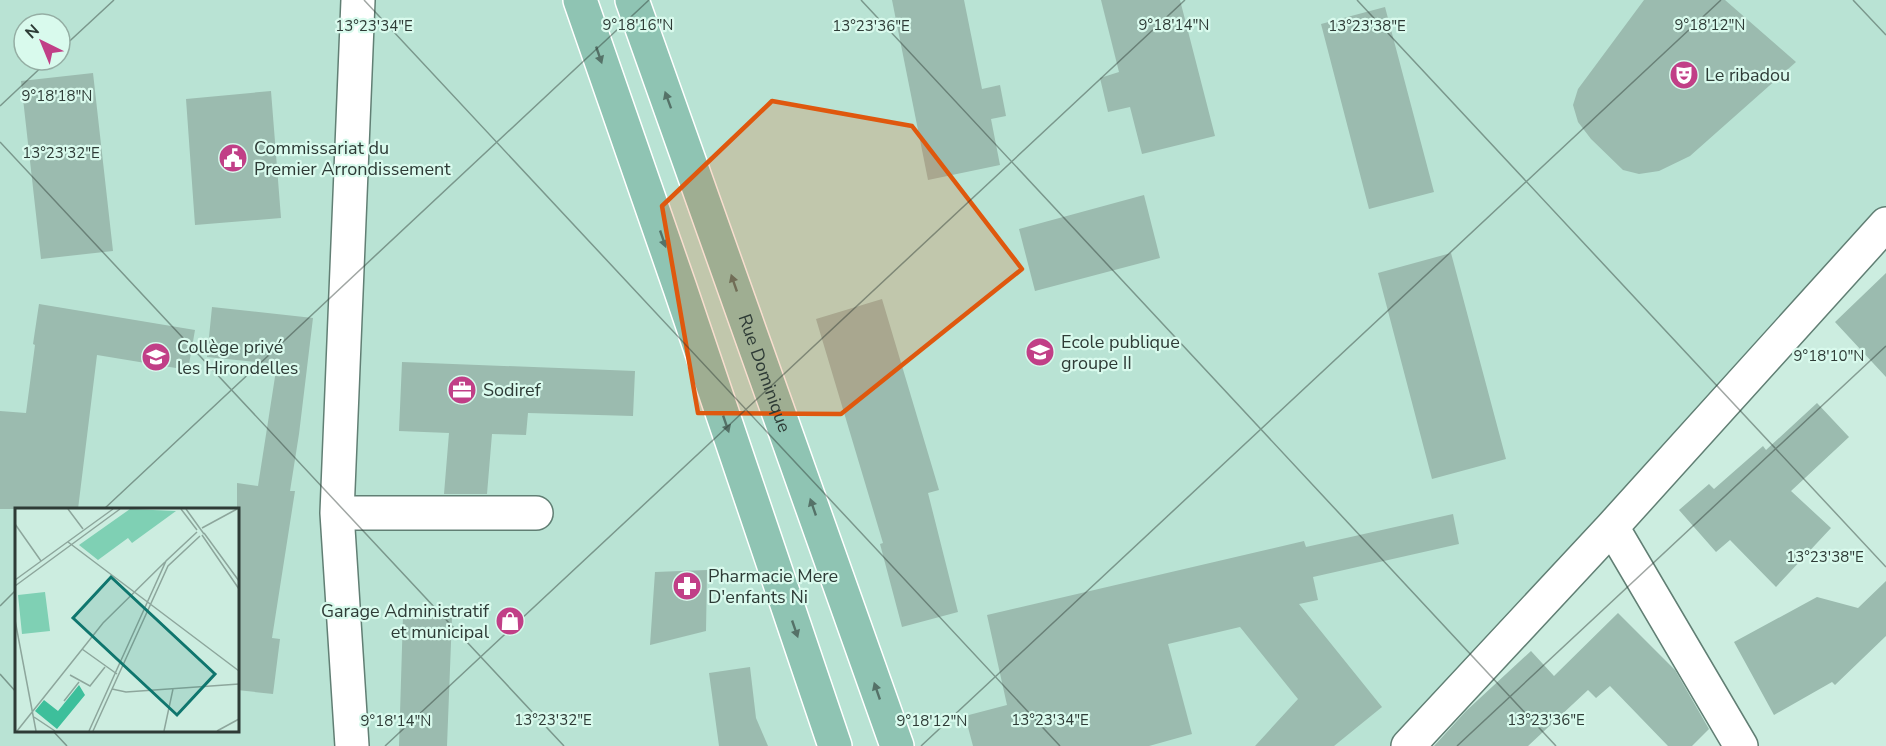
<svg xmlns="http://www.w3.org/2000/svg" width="1886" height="746" viewBox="0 0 1886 746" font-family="'Nunito Sans',sans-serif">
  <rect width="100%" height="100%" fill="#ccede0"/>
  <!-- built -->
  <path fill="#b9e3d4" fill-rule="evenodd" d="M 0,0 L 1886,0 L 1886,224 L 1410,746 L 0,746 ZM 24,24 L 60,24 L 60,60 L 24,60 ZM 16,509 L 237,509 L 237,730 L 16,730 Z"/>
  <!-- building -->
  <path fill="#9bbbaf" d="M 892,0 L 964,0 L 982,89 L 1000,85 L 1006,116 L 991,119 L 1000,165 L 928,180 Z
    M 1101,0 L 1180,0 L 1215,136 L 1142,154 L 1130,107 L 1108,112 L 1100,78 L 1119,72 Z
    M 1644,0 L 1725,0 L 1796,62 L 1690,156 L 1659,171 L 1639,174 L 1623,170 L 1591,139 L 1578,122 L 1573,105 L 1578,89 Z
    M 1385,7 L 1434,192 L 1369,209 L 1321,24 Z
    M 93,73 L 113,251 L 41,259 L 21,81 Z
    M 271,91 L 281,218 L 195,225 L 186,99 Z
    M 1144,195 L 1160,258 L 1035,291 L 1019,229 Z
    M 1451,253 L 1506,459 L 1432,479 L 1378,273 Z
    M 1886,273 L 1886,377 L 1835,322 Z
    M 882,299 L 939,490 L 928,493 L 958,612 L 902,627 L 880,544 L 883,543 L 816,319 Z
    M 39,304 L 195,330 L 188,370 L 97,355 L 78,509 L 0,509 L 0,411 L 26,413 L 35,345 L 33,344 Z
    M 212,307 L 313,318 L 299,434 L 290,491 L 295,491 L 272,638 L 280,639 L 273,694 L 237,690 L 237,483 L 258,486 L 277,364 L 207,357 Z
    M 402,362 L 635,371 L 633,416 L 528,413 L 526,435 L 492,434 L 487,494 L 444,494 L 449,433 L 399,431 Z
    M 1817,403 L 1849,437 L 1791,491 L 1831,528 L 1776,587 L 1730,540 L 1716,552 L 1679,510 L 1709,484 L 1714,489 L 1763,446 L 1766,450 Z
    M 1453,514 L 1459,544 L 1313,577 L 1318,600 L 1299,604 L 1382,707 L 1334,746 L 1255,746 L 1298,699 L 1240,627 L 1168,644 L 1192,734 L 1149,746 L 973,746 L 965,716 L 1007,705 L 987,615 L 1304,541 L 1306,547 Z
    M 707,570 L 706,631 L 650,645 L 655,572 Z
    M 1886,581 L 1886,636 L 1835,685 L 1832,682 L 1774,715 L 1734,642 L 1817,597 L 1858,608 Z
    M 1618,613 L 1675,670 L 1709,729 L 1692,746 L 1668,746 L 1610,686 L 1596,698 L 1588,690 L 1528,746 L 1434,746 L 1466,711 L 1531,651 L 1554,676 Z
    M 403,615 L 452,617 L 447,746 L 399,746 Z
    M 750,667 L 756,718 L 768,746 L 719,746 L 709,673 Z"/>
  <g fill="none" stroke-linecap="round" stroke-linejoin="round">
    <!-- minor casing -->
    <g stroke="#617f74" stroke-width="36">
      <path id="minor" d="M 337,513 L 536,513
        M 1612,527 L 1741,746
        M 352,746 L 337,513 L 358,0
        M 1408,746 L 1612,527 L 1886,224"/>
    </g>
    <!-- major casing -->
    <g stroke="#fff" stroke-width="36">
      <g id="major">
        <path d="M 580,0 L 680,288 L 835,746"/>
        <path id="s1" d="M 632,0 L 897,746"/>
      </g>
    </g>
    <!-- minor -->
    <use href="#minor" stroke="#fff" stroke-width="33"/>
    <!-- major -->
    <use href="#major" stroke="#8fc4b3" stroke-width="33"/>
  </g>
  <!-- one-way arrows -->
  <defs><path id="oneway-solid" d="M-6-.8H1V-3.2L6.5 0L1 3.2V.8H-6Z" transform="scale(1.5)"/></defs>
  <g fill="#557268">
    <use href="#oneway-solid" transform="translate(599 55) rotate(71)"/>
    <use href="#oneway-solid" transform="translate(668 100) rotate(-110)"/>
    <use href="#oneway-solid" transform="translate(663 239) rotate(71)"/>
    <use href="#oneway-solid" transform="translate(734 283) rotate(-109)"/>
    <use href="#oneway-solid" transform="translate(726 424) rotate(71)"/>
    <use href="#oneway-solid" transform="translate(813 507) rotate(-109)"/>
    <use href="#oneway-solid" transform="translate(795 629) rotate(71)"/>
    <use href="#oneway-solid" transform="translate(877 691) rotate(-109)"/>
  </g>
  <!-- marked area -->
  <path fill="#df580e" fill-opacity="0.2" stroke="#df580e" stroke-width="4.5" stroke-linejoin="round" d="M 772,101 L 912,126 L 1022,269 L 841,414 L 698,413 L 662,206 Z"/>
  <!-- ticks -->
  <path fill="none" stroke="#2e3b36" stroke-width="1.5" stroke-opacity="0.45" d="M 364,0 L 1060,746M 861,0 L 1556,746M 1357,0 L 1886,567M 1853,0 L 1886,35M 60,50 L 114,0M 0,106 L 49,60M 0,142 L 564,746M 104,509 L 649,0M 0,606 L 16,590M 0,674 L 16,692M 52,730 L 67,746M 385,746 L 1185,0M 921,746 L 1721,0M 1457,746 L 1886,346"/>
  <!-- icons -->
  <defs>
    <g id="theatre-disc" transform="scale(1.5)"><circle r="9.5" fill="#c13f87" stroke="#d9faed"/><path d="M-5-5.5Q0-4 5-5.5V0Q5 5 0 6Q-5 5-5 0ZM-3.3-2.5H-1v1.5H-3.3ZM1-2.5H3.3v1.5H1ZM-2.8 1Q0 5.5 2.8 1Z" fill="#fff"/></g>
    <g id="civic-disc" transform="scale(1.5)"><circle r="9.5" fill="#c13f87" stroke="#d9faed"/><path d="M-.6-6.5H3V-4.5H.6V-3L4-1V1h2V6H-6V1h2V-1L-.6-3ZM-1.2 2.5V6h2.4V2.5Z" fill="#fff"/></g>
    <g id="school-disc" transform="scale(1.5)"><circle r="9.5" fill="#c13f87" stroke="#d9faed"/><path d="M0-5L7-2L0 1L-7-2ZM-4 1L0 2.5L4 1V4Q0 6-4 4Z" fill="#fff"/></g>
    <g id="office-disc" transform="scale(1.5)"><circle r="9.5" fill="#c13f87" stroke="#d9faed"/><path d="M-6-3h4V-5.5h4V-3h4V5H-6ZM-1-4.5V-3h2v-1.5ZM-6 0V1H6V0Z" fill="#fff"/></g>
    <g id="pharmacy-disc" transform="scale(1.5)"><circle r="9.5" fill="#c13f87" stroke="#d9faed"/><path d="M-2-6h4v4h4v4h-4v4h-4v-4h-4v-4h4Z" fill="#fff"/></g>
    <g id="shop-disc" transform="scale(1.5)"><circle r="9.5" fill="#c13f87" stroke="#d9faed"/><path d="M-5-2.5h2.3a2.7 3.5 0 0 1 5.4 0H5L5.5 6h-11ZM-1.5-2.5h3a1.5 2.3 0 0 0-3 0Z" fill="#fff"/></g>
  </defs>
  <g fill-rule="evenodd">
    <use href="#theatre-disc" x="1684" y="75"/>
    <use href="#civic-disc" x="233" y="158"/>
    <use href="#school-disc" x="1040" y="352"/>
    <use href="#school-disc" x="156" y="357"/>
    <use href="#office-disc" x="462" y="390"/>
    <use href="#pharmacy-disc" x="687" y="586"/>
    <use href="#shop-disc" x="510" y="621"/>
  </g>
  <g text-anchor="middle" stroke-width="4.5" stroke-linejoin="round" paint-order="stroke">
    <!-- poi labels -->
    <g font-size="18" fill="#2e3b36" stroke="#d9faed" text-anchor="start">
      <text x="1705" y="81">Le ribadou</text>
      <text x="254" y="154">Commissariat du<tspan x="254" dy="21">Premier Arrondissement</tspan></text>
      <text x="1061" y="348">Ecole publique<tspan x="1061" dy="21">groupe II</tspan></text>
      <text x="177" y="353">Collège privé<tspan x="177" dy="21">les Hirondelles</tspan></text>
      <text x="483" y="396">Sodiref</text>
      <text x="708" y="582">Pharmacie Mere<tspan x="708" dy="21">D'enfants Ni</tspan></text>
      <text x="489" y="617" text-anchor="end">Garage Administratif<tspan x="489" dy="21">et municipal</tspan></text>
    </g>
    <!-- street labels -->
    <g font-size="18" fill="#2e3b36" stroke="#d9faed">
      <text dy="6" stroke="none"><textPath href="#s1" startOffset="396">Rue Dominique</textPath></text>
    </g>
  </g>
  <!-- overview -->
  <g transform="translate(15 508)">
    <rect width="224" height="224" fill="#ccede0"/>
    <path d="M 115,1 L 161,3 L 117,35 L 113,30 L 83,52 L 64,37 ZM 30,84 L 35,123 L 7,126 L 3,87 Z" fill="#7fd0b4"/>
    <path d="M 64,177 L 70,187 L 42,221 L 20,203 L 29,192 L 43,203 Z" fill="#3dbf9b"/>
    <path fill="none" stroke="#8da69c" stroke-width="1.5" d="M 53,1 L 68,21M 166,1 L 182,22M 171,1 L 189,26M 0,16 L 26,53M 187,20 L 222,1M 189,25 L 224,73M 187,27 L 224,81M 53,34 L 224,163M 0,72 L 98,1M 0,78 L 105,1M 0,112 L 21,223M 67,141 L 102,166M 55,167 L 75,178 L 90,159M 97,181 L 111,184 L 224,176M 49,193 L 64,174M 19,209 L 40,223M 2,223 L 88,115 L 150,54M 74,223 L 151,53 L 182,24M 78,223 L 153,58 L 185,28M 149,223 L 158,181M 202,223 L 224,211"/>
    <path fill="#0f766e" fill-opacity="0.15" stroke="#0f766e" stroke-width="3" d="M 96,69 L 200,166 L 162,207 L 58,110 Z"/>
    <rect width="224" height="224" fill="none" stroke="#2e3b36" stroke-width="3"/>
  </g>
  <g font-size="15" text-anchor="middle" fill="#2e3b36" stroke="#d9faed" stroke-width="4.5" stroke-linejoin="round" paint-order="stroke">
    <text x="638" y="30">9°18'16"N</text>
    <text x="1174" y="30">9°18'14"N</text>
    <text x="1710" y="30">9°18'12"N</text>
    <text x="871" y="31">13°23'36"E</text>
    <text x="1367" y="31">13°23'38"E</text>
    <text x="374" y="31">13°23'34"E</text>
    <text x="57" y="101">9°18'18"N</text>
    <text x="61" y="158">13°23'32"E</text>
    <text x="1829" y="361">9°18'10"N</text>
    <text x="1825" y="562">13°23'38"E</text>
    <text x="553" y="725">13°23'32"E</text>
    <text x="1050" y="725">13°23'34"E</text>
    <text x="1546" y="725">13°23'36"E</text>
    <text x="396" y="726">9°18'14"N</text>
    <text x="932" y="726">9°18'12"N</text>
  </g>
  <!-- north arrow -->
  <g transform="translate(42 42) rotate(317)"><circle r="28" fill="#d9faed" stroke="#95aea4" stroke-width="1.5"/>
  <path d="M0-4.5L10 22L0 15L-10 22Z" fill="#c13f87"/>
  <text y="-9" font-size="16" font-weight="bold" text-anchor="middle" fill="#2e3b36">N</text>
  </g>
</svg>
